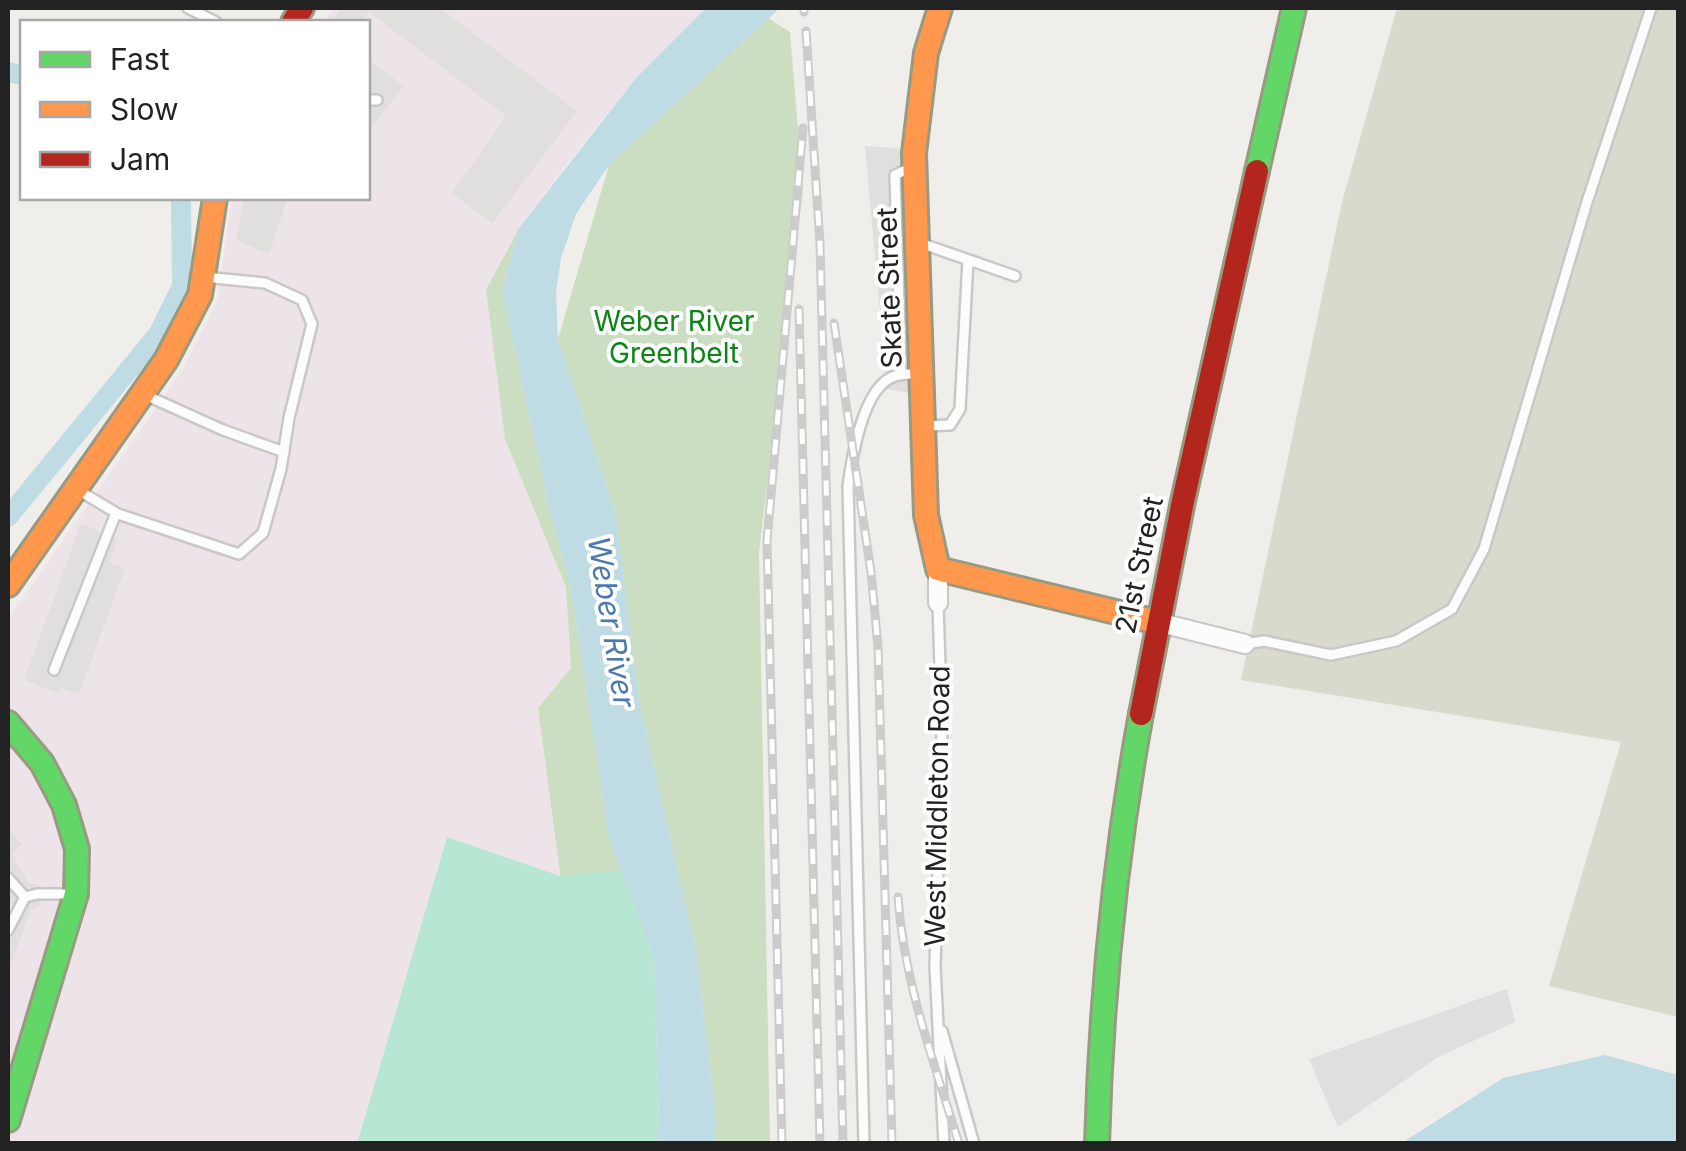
<svg xmlns="http://www.w3.org/2000/svg" width="1686" height="1151" viewBox="0 0 1686 1151" font-family="Inter,sans-serif">
  <rect width="100%" height="100%" fill="#f0eeeb"/>
  <!-- industrial -->
  <path fill="#ede4e9" d="M 333,8 L 706,8 L 637,77 L 570,160 L 519,228 L 486,290 L 505,439 L 566,587 L 571,669 L 538,708 L 560,876 L 447,837 L 357,1143 L 8,1144 L 8,619 L 183,369 L 218,298 L 232,198 L 368,198 L 368,22 L 323,22 Z"/>
  <!-- construction -->
  <path fill="#d9d9cd" d="M 1397,8 L 1678,8 L 1678,1017 L 1549,986 L 1621,742 L 1241,680 L 1342,202 Z"/>
  <!-- forest -->
  <path fill="#cbdec1" d="M 768,18 L 790,32 L 803,190 L 759,552 L 770,1143 L 714,1143 L 717,1123 L 696,950 L 640,705 L 615,511 L 558,339 L 609,165 Z
    M 519,228 L 502,291 L 551,515 L 570,584 L 609,839 L 654,957 L 656,1143 L 564,903 L 538,708 L 571,668 L 566,587 L 505,439 L 486,290 Z"/>
  <!-- pitch -->
  <path fill="#b7e6d2" d="M 447,837 L 560,876 L 621,870 L 654,957 L 659,1122 L 656,1143 L 357,1144 Z"/>
  <!-- parking -->
  <path fill="#e0dfde" d="M 341,8 L 440,8 L 577,111 L 492,224 L 452,193 L 506,116 L 369,12 L 360,22 L 331,22 Z
    M 368,59 L 404,86 L 368,132 Z
    M 865,146 L 909,149 L 914,394 L 887,389 Z
    M 244,198 L 288,198 L 269,254 L 236,240 Z
    M 81,524 L 118,539 L 109,562 L 125,569 L 79,694 L 61,688 L 58,693 L 24,680 Z
    M 8,828 L 22,844 L 12,853 L 29,884 L 42,885 L 40,905 L 30,911 L 8,974 L 8,917 L 11,909 Z
    M 1507,989 L 1515,1022 L 1438,1057 L 1338,1127 L 1309,1059 Z"/>
  <!-- water -->
  <path fill="#bfdbe3" d="M 706,8 L 780,8 L 609,165 L 576,214 L 561,258 L 556,293 L 558,339 L 615,511 L 640,705 L 696,950 L 717,1123 L 714,1143 L 656,1144 L 659,1122 L 654,957 L 609,839 L 570,584 L 551,516 L 502,291 L 519,228 L 637,77 Z
    M 1605,1055 L 1678,1075 L 1678,1143 L 1402,1143 L 1503,1078 Z"/>
  <g fill="none" stroke-linecap="round" stroke-linejoin="round">
    <!-- canal -->
    <path stroke="#bfdbe3" stroke-width="20" d="M 8,72 L 22,75
      M 8,517 L 159,333 L 182,286 L 181,198"/>
    <!-- lane casing -->
    <g stroke="#c9c8c7" stroke-width="14">
      <path id="lane" d="M 188,8 L 216,22
        M 368,100 L 377,100
        M 920,243 L 1015,276
        M 901,374 L 895,175 L 912,167
        M 143,394 L 223,430 L 284,452
        M 926,426 L 950,425 L 960,409 L 968,260
        M 78,490 L 118,514 L 239,554 L 263,533 L 281,469 L 289,418 L 312,324 L 302,300 L 265,283 L 204,277
        M 938,603 L 942,733 L 935,967 L 944,1144
        M 1245,644 L 1264,641 L 1331,655 L 1396,641 L 1452,609 L 1484,549 L 1587,202 L 1651,8
        M 54,670 L 116,513
        M 8,878 L 25,897
        M 8,930 L 25,897 L 37,894 L 75,894
        M 942,1031 L 974,1144
        M 864,1144 L 848,486 C 852,457 863,386 895,376 C 902,373 912,374 920,374"/>
    </g>
    <!-- street casing -->
    <g stroke="#c9c8c7" stroke-width="22">
      <path id="street" d="M 938,603 L 938,569
        M 1157,622 L 1245,644"/>
    </g>
    <!-- fast casing -->
    <g stroke="#999a82" stroke-width="28">
      <path id="fast" d="M 1257,171 L 1294,8
        M 8,723 L 42,763 L 64,805 L 77,849 L 76,894 L 8,1120
        M 1097,1144 C 1101,999 1115,856 1141,714"/>
    </g>
    <!-- slow casing -->
    <g stroke="#999a82" stroke-width="28">
      <path id="slow" d="M 940,8 L 926,53 L 914,153 L 926,515 L 938,569 L 1157,622
        M 8,585 L 166,360 L 200,295 L 215,198"/>
    </g>
    <!-- jam casing -->
    <g stroke="#999a82" stroke-width="28">
      <path id="jam" d="M 293,22 L 302,8
        M 1141,714 L 1183,501 L 1257,171"/>
    </g>
    <!-- lane -->
    <use href="#lane" stroke="#fdfcfc" stroke-width="9"/>
    <!-- street -->
    <use href="#street" stroke="#fdfcfc" stroke-width="18"/>
    <!-- fast -->
    <use href="#fast" stroke="#63d668" stroke-width="22"/>
    <!-- slow -->
    <use href="#slow" stroke="#ff974d" stroke-width="22"/>
    <!-- jam -->
    <use href="#jam" stroke="#b3261e" stroke-width="22"/>
    <!-- rail casing -->
    <g stroke="#ccc" stroke-width="9">
      <path id="rail" d="M 804,8 L 804,12
        M 806,31 L 820,244 L 843,1144
        M 799,309 L 820,1144
        M 834,323 L 871,572 L 878,646 L 892,1144
        M 898,897 C 904,983 934,1062 959,1144
        M 782,1144 L 767,541 L 803,128"/>
    </g>
    <!-- rail -->
    <use href="#rail" stroke="#fff" stroke-width="5" stroke-dasharray="15" stroke-linecap="butt"/>
  </g>
  <g text-anchor="middle" stroke-width="8" stroke-linejoin="round" paint-order="stroke">
    <!-- street labels -->
    <g font-size="28" fill="#222" stroke="#fff">
      <text transform="translate(889 288) rotate(-92)" y="10">Skate Street</text>
      <text transform="translate(1139 565) rotate(-78)" y="10">21st Street</text>
      <text transform="translate(937 806) rotate(-89)" y="10">West Middleton Road</text>
    </g>
    <!-- park labels -->
    <g font-size="28" fill="#0c8416" stroke="#fff">
      <text x="674" y="331">Weber River<tspan x="674" dy="32">Greenbelt</tspan></text>
    </g>
    <!-- water labels -->
    <g font-size="30" font-style="italic" fill="#4a7aab" stroke="#fff">
      <text transform="translate(611 622) rotate(81)" y="10">Weber River</text>
    </g>
  </g>
  <!-- border -->
  <rect width="1686" height="1151" fill="none" stroke="#222222" stroke-width="20"/>
  <!-- legend -->
  <rect x="20" y="20" width="350" height="180" fill="#ffffff" stroke="#a7a7a7" stroke-width="2.5"/>
  <rect x="40" y="52" width="50" height="15" fill="#63d668" stroke="#a7a7a7" stroke-width="2.5"/>
  <text x="110" y="70" font-size="30" fill="#222222">Fast</text>
  <rect x="40" y="102" width="50" height="15" fill="#ff974d" stroke="#a7a7a7" stroke-width="2.5"/>
  <text x="110" y="120" font-size="30" fill="#222222">Slow</text>
  <rect x="40" y="152" width="50" height="15" fill="#b3261e" stroke="#a7a7a7" stroke-width="2.5"/>
  <text x="110" y="170" font-size="30" fill="#222222">Jam</text>
</svg>
